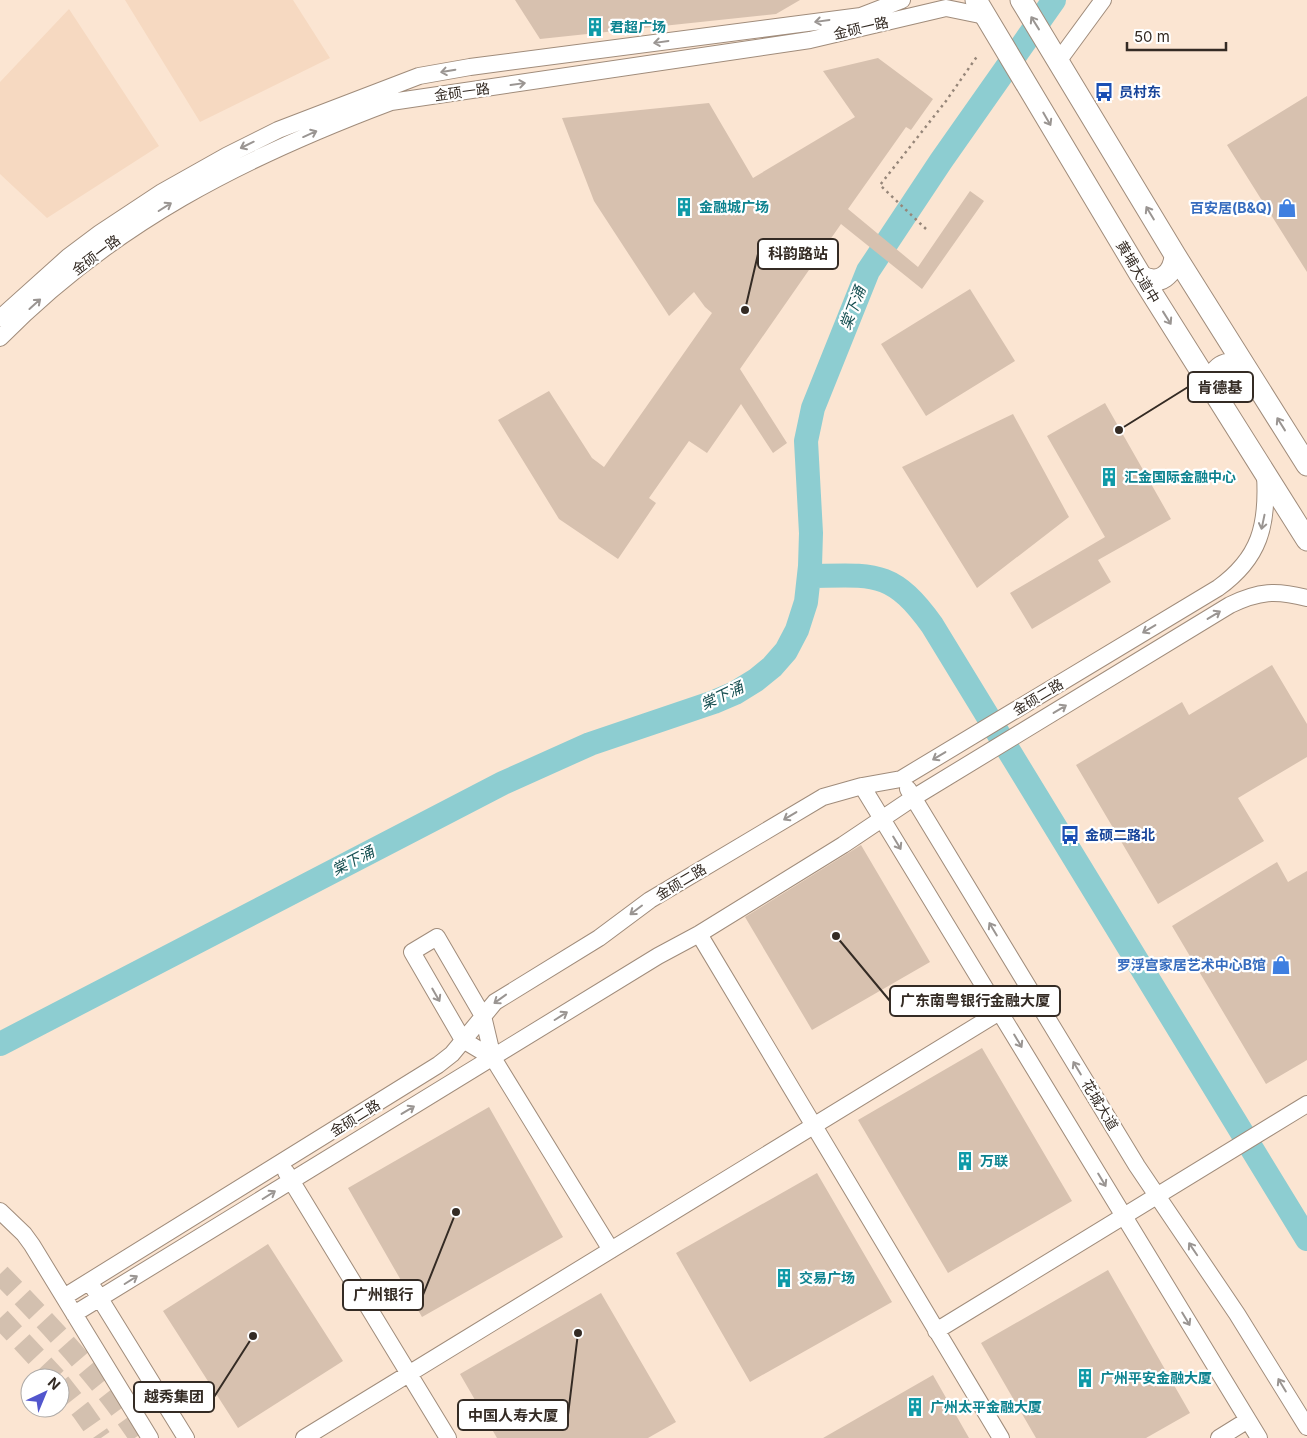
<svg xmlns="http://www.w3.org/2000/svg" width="1307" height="1438" viewBox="0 0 1307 1438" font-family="Inter,'Noto Sans SC',sans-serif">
  <rect width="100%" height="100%" fill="#fbe5d2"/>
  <!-- built -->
  <path fill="#f6d9c1" d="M 125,0 L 293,0 L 330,58 L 200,122 Z
    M 69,9 L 159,146 L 47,218 L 0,174 L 0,82 Z"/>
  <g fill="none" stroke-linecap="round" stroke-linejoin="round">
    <!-- river -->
    <path stroke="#8dcdd1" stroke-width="24" d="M 809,576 C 873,575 892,569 932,625 L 1307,1239
      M 0,1044 L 503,783 L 590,744 L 714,702 L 735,693 L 756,680 L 772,667 L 786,651 L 797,630 L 806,602 L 810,566 L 811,533 L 806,441 L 813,408 L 868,271 L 941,161 L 1054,0"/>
  </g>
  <!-- building -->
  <path fill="#d7c1af" d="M 515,0 L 800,0 L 776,14 L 540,39 Z
    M 878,58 L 933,99 L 911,130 L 906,127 L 848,209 L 918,267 L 970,191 L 984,201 L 922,289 L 841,224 L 740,369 L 787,443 L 773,453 L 741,404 L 707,453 L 689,441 L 649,498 L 656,503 L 618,559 L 559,519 L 498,420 L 549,391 L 592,458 L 604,467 L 712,313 L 705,307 L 694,292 L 669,316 L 594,201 L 562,118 L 709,103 L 753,178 L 855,117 L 823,71 Z
    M 1307,96 L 1307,272 L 1227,145 Z
    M 970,289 L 1015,361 L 926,416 L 881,344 Z
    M 1105,403 L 1171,519 L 1098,560 L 1111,582 L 1032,629 L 1010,593 L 1105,537 L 1047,436 Z
    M 1013,414 L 1069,517 L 977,588 L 902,467 Z
    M 1272,665 L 1307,724 L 1307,757 L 1238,798 L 1264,841 L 1158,904 L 1076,765 L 1182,702 L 1189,715 Z
    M 861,845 L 930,962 L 812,1030 L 745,917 Z
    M 1277,862 L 1288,882 L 1307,871 L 1307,1060 L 1266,1084 L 1172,926 Z
    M 982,1048 L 1072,1201 L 948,1273 L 858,1120 Z
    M 489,1107 L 563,1237 L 422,1317 L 348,1188 Z
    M 817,1173 L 892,1302 L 750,1382 L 676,1253 Z
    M 268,1244 L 343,1361 L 238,1428 L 163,1311 Z
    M 1108,1270 L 1190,1413 L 1146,1438 L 1036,1438 L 981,1343 Z
    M 601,1293 L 676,1422 L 648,1438 L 497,1438 L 460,1374 Z
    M 933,1375 L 969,1438 L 823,1438 Z"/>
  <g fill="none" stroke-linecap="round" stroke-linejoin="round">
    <!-- major-tunnel -->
    <path stroke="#d3c0af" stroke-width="21" stroke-dasharray="21 11" stroke-linecap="butt" d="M 0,1274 C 50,1325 100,1378 140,1438
      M 0,1318 L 56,1378
      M 60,1383 L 82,1411 L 101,1438"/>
    <!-- minor casing -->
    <g stroke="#a08c7b" stroke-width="18">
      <path id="minor" d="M 1059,60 L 1103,0
        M 0,318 L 68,257 L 100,233 L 162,192 L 226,156 L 278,130 L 419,76 L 470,67 L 861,16 L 902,0
        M 0,338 C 113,223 242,158 391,102 L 810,40 L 946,8 L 985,16
        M 862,786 L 1259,1438
        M 908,789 L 1137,1166 L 1237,1314 L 1307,1427
        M 699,934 L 1001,1438
        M 493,1058 L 463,1040 L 412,952 L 437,937 L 483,1016 L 493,1058 L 611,1250
        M 286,1172 L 448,1438
        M 0,1211 L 24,1234 L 32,1245 L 150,1438
        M 94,1289 L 186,1438
        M 64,1297 L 438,1065 L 452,1054 L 495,1002 L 599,938 L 650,900 L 823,797 L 862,786 L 901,779 L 1218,588 C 1260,558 1268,525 1265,475
        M 74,1314 L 658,956 L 699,934 L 843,845 L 913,798 L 1230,605 C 1259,591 1276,590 1307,598
        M 936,1331 L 1307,1104
        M 304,1438 L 1032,992
        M 1219,1438 L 1248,1420"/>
    </g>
    <!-- major casing -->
    <g stroke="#a08c7b" stroke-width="23">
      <path id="major" d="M 976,0 L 1141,276 L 1307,540
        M 1021,0 L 1175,255 L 1307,465
        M 1141,276 C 1159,287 1174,274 1175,255
        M 1211,388 C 1213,367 1225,359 1245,367"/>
    </g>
    <!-- path -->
    <path stroke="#968679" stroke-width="2.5" stroke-dasharray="2.5 4" stroke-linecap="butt" d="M 926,229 L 880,185 L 946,101 L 978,55"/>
    <!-- minor -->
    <use href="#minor" stroke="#fff" stroke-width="16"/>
    <!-- major -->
    <use href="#major" stroke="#fff" stroke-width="21"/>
  </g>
  <!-- one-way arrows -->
  <defs><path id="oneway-shaft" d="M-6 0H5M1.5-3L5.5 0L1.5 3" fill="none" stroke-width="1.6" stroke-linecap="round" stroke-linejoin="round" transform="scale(1.25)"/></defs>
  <g stroke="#9a9592">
    <use href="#oneway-shaft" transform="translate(822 21) rotate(172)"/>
    <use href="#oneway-shaft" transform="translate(1035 23) rotate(-122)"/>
    <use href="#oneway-shaft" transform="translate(661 42) rotate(172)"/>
    <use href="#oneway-shaft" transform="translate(448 71) rotate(170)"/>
    <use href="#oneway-shaft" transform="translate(518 84) rotate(-8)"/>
    <use href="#oneway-shaft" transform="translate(1047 119) rotate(60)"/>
    <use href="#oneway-shaft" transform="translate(310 134) rotate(-24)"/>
    <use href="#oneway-shaft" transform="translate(247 145) rotate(154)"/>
    <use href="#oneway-shaft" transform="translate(165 207) rotate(-32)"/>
    <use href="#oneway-shaft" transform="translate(1150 213) rotate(-121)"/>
    <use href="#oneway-shaft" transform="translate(35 304) rotate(-42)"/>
    <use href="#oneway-shaft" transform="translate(1167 318) rotate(58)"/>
    <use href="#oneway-shaft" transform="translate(1281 424) rotate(-122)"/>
    <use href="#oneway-shaft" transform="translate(1263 522) rotate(102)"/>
    <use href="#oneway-shaft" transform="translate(1214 615) rotate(-31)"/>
    <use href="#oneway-shaft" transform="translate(1149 629) rotate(149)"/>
    <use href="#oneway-shaft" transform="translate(1060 709) rotate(-31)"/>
    <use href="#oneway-shaft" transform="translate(939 756) rotate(149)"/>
    <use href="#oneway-shaft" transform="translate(790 816) rotate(149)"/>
    <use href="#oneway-shaft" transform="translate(897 843) rotate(59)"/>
    <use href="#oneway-shaft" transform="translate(636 910) rotate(143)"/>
    <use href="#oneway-shaft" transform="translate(993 929) rotate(-121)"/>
    <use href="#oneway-shaft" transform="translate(436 995) rotate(60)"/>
    <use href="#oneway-shaft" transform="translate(500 999) rotate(144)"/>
    <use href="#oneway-shaft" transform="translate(561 1016) rotate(-32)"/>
    <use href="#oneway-shaft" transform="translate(1018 1041) rotate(59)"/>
    <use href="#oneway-shaft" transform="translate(1077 1068) rotate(-121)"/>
    <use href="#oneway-shaft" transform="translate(408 1110) rotate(-31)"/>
    <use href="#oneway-shaft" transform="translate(1102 1180) rotate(59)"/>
    <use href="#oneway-shaft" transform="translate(269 1195) rotate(-32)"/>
    <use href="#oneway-shaft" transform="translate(1193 1249) rotate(-124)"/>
    <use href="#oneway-shaft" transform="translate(131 1280) rotate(-32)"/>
    <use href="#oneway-shaft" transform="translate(1186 1319) rotate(59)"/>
    <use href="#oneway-shaft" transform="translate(1282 1385) rotate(-121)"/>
  </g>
  <!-- icons -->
  <defs>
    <g id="building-bare" transform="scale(1.5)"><path d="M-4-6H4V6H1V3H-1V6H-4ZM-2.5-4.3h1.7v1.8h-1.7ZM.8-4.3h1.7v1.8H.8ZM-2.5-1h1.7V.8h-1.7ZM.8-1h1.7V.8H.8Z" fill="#0f9aa8" stroke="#fff" stroke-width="2.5" paint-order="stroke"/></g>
    <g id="bus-bare" transform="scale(1.5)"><path d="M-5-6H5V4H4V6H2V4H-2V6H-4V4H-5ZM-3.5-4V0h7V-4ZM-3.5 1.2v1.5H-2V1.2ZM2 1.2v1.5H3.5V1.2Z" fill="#1a4fb4" stroke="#fff" stroke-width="2.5" paint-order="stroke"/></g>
    <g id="shop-bare" transform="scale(1.5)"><path d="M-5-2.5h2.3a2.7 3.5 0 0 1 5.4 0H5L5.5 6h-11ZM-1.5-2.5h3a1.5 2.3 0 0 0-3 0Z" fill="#3f7fe0" stroke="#fff" stroke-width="2.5" paint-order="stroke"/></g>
  </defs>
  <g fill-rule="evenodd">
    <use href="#building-bare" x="595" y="27"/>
    <use href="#bus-bare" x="1104" y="92"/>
    <use href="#building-bare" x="684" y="207"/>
    <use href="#shop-bare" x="1287" y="208"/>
    <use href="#building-bare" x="1109" y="477"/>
    <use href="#bus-bare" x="1070" y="835"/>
    <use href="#shop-bare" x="1281" y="965"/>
    <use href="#building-bare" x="965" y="1161"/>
    <use href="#building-bare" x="784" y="1278"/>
    <use href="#building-bare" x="1085" y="1378"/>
    <use href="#building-bare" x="915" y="1407"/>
  </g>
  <g text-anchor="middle" stroke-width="4.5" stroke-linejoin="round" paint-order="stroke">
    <!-- culture labels -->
    <g font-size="14" font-weight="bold" fill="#0d838f" stroke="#fff" text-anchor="start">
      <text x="610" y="32">君超广场</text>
      <text x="699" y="212">金融城广场</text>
      <text x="1124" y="482">汇金国际金融中心</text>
      <text x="980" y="1166">万联</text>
      <text x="799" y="1283">交易广场</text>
      <text x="1100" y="1383">广州平安金融大厦</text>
      <text x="930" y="1412">广州太平金融大厦</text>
    </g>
    <!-- street labels -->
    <g font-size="14" fill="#342b24" stroke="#fff">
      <text transform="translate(861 28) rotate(-13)" y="5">金硕一路</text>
      <text transform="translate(462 92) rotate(-8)" y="5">金硕一路</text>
      <text transform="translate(96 255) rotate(-37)" y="5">金硕一路</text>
      <text transform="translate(1138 272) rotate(59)" y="5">黄埔大道中</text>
      <text transform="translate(1038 697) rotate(-31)" y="5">金硕二路</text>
      <text transform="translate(681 882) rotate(-31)" y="5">金硕二路</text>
      <text transform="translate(1100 1105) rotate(59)" y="5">花城大道</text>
      <text transform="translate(355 1118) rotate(-32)" y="5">金硕二路</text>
    </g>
    <!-- transit labels -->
    <g font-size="14" font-weight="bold" fill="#164399" stroke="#fff" text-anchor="start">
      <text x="1119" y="97">员村东</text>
      <text x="1085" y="840">金硕二路北</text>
    </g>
    <!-- shop labels -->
    <g font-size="14" font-weight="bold" fill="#366cbe" stroke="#fff" text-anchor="end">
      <text x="1272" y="213">百安居(B&amp;Q)</text>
      <text x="1266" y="970">罗浮宫家居艺术中心B馆</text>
    </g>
    <!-- water labels -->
    <g font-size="15" font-style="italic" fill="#175052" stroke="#fff">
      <text transform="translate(853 308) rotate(-69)" y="5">棠下涌</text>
      <text transform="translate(722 696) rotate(-25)" y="5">棠下涌</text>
      <text transform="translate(353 861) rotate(-27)" y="5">棠下涌</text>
    </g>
  </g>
  <!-- callouts -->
  <path fill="none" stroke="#342b24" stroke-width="2" d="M745 310L758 254M1119 430L1188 387M836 936L890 1001M456 1212L423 1295M253 1336L214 1397M578 1333L568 1415"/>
  <g fill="#342b24" stroke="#fff" stroke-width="2">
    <circle cx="745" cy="310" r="5"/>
    <circle cx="1119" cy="430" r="5"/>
    <circle cx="836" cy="936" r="5"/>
    <circle cx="456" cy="1212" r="5"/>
    <circle cx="253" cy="1336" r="5"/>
    <circle cx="578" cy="1333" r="5"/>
  </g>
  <g fill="#fff" stroke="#342b24" stroke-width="2">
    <rect x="758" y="239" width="80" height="30" rx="5"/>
    <rect x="1188" y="372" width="65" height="30" rx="5"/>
    <rect x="890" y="986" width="170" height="30" rx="5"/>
    <rect x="343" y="1280" width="80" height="30" rx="5"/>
    <rect x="134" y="1382" width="80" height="30" rx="5"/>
    <rect x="458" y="1400" width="110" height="30" rx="5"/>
  </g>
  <g font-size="15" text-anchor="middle" font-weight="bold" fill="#342b24">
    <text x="798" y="259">科韵路站</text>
    <text x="1220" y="393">肯德基</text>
    <text x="975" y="1006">广东南粤银行金融大厦</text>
    <text x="383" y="1300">广州银行</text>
    <text x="174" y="1402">越秀集团</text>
    <text x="513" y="1421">中国人寿大厦</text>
  </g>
  <!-- north arrow -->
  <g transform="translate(45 1393) rotate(44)"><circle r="24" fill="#ffffff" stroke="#aeaaa7"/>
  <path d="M0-4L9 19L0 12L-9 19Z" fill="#5256cd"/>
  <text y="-8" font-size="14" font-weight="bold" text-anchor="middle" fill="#342b24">N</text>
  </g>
  <!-- scale -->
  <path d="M1127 42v8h99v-8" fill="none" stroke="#342b24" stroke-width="2.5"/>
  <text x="1134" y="42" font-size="15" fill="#342b24" stroke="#ffffff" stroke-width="4" paint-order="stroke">50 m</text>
</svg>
